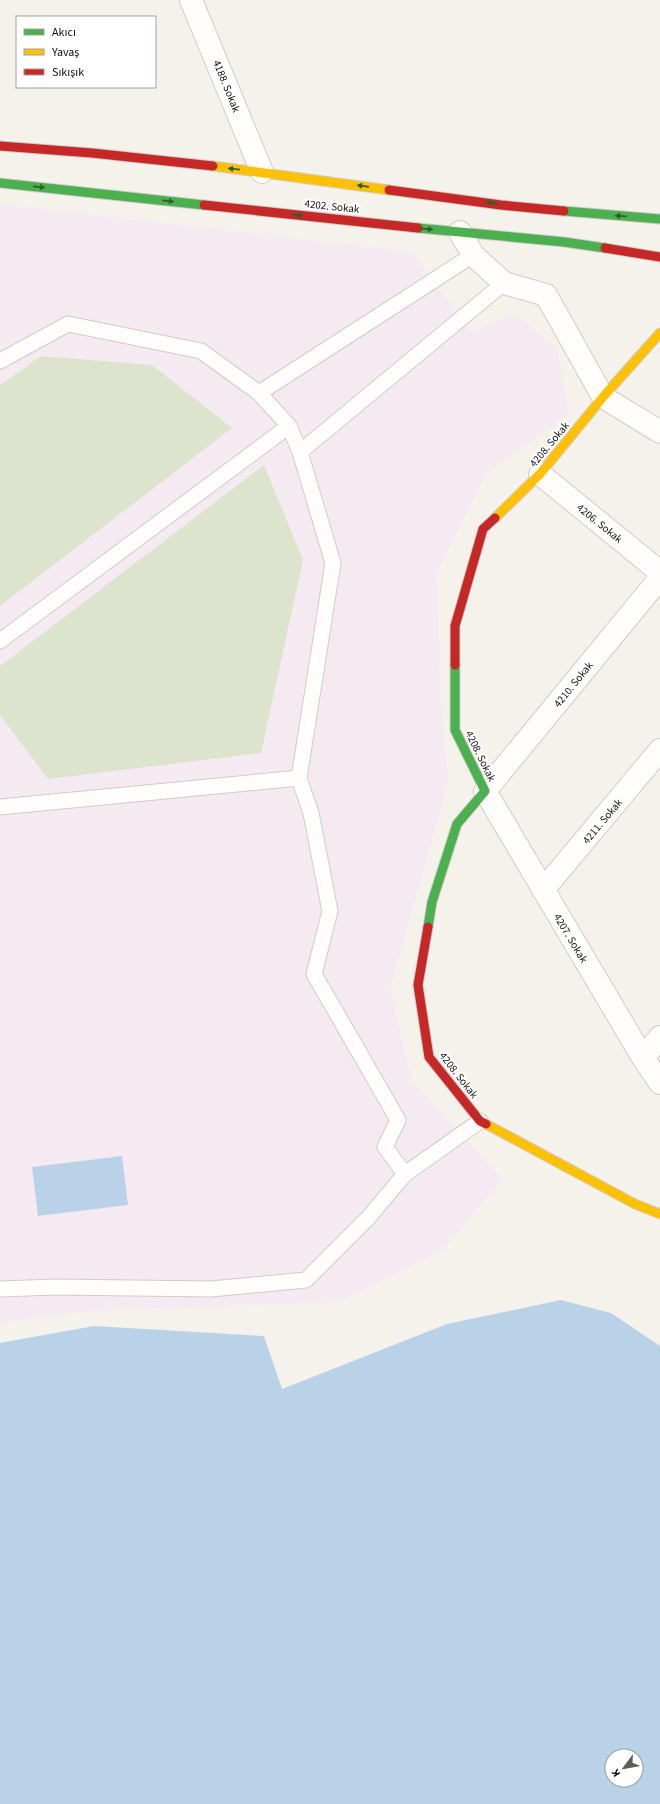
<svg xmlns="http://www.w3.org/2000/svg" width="660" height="1804" viewBox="0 0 660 1804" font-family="'Source Sans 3',sans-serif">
  <rect width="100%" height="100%" fill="#f5f2eb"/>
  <!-- education -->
  <path fill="#f5eaf1" d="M 0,204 L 412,252 L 473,333 L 512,313 L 557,348 L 569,414 L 487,473 L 437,573 L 440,691 L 448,783 L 390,989 L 412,1081 L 503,1179 L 442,1251 L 340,1302 L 91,1311 L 0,1323 Z"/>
  <!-- green -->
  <path fill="#dce4ce" d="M 41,356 L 152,365 L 232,428 L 0,606 L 0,385 Z
    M 264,465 L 303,560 L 261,753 L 48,779 L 0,715 L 0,666 Z"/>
  <!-- water -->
  <path fill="#bad2e7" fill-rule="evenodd" d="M 122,1156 L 128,1205 L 38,1216 L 32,1167 Z
    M 561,1300 L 611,1313 L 660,1346 L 660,1804 L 0,1804 L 0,1343 L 94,1326 L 264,1336 L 282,1389 L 447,1324 ZM 612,1756 L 636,1756 L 636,1780 L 612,1780 Z"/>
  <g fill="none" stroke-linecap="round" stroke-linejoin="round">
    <!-- lane casing -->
    <g stroke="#cfcdc8" stroke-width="17">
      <path id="lane" d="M 0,361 L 68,324 L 201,351 L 259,393 L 289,426 L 300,452 L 333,563 L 299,778 L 311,813 L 330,911 L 314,974 L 398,1120 L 385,1147 L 405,1174
        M 259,393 L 473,255
        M 300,452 L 504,283
        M 0,641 L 289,426
        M 0,807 L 299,778
        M 0,1289 L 55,1287 L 211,1289 L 306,1280 L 368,1218 L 405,1174 L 480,1121"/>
    </g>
    <!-- street casing -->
    <g stroke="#cfcdc8" stroke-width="24">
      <path id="street" d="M 191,0 L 262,172
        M 460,232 L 473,255 L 504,283 L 546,295 L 603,397 L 660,432
        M 540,474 L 660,572
        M 660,578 L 485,791 L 643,1058 L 660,1083
        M 543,890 L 660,750
        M 643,1058 L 660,1037"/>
    </g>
    <!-- fast casing -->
    <g stroke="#cfcdc8" stroke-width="11">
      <path id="fast" d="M 0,183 L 204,205
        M 564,211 L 660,219
        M 418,228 L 564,242 L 605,248
        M 428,927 L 432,902 L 457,824 L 485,791 L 455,730 L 455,665"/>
    </g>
    <!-- slow casing -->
    <g stroke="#cfcdc8" stroke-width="11">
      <path id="slow" d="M 213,166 L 389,190
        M 495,518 L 540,474 L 603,397 L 660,333
        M 486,1124 L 635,1204 L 660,1214"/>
    </g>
    <!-- jam casing -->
    <g stroke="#cfcdc8" stroke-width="11">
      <path id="jam" d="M 0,146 L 92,153 L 213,166
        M 389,190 L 501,205 L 564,211
        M 204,205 L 418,228
        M 605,248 L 660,257
        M 455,665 L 455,626 L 483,529 L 495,518
        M 428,927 L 418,985 L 429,1057 L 480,1121 L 486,1124"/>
    </g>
    <!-- lane -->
    <use href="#lane" stroke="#fefdfc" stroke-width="15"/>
    <!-- street -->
    <use href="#street" stroke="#fefdfc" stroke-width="22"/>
    <!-- fast -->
    <use href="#fast" stroke="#4caf50" stroke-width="9"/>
    <!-- slow -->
    <use href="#slow" stroke="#ffc107" stroke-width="9"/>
    <!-- jam -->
    <use href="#jam" stroke="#c62828" stroke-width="9"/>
  </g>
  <!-- one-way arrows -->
  <defs><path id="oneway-solid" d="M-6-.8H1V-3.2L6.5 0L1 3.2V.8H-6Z"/></defs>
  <g fill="#2e5e2d">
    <use href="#oneway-solid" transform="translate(234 169) rotate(-174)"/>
    <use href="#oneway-solid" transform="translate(363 186) rotate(-172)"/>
    <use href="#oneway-solid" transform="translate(39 187) rotate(6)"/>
    <use href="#oneway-solid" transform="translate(168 201) rotate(6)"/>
    <use href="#oneway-solid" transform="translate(492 203) rotate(-172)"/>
    <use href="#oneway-solid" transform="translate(297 215) rotate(6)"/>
    <use href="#oneway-solid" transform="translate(621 216) rotate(-175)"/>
    <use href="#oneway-solid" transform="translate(427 229) rotate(6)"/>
  </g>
  <g text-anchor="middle" stroke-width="4" stroke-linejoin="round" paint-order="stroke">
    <!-- street labels -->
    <g font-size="11" fill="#100e0a" stroke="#fff">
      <text transform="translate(227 86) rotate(68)" y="4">4188. Sokak</text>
      <text transform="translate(332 206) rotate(6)" y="4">4202. Sokak</text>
      <text transform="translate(549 444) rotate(-50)" y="4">4208. Sokak</text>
      <text transform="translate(600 523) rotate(39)" y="4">4206. Sokak</text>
      <text transform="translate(573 684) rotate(-51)" y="4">4210. Sokak</text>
      <text transform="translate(481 756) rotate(64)" y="4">4208. Sokak</text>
      <text transform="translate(602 821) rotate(-50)" y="4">4211. Sokak</text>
      <text transform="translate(571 938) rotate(59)" y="4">4207. Sokak</text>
      <text transform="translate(459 1075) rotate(52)" y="4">4208. Sokak</text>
    </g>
  </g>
  <!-- legend -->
  <rect x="16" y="16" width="140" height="72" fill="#ffffff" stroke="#9f9f9d"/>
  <rect x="24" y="29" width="20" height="6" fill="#4caf50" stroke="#9f9f9d"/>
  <text x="52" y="36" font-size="12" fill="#100e0a">Akıcı</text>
  <rect x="24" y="49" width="20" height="6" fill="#ffc107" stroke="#9f9f9d"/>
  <text x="52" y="56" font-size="12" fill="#100e0a">Yavaş</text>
  <rect x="24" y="69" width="20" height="6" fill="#c62828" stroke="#9f9f9d"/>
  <text x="52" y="76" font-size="12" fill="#100e0a">Sıkışık</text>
  <!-- north arrow -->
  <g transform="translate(624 1768) rotate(238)"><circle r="19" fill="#ffffff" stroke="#9f9f9d"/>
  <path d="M0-3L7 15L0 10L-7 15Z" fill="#605e59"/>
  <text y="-6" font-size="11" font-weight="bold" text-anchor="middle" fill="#100e0a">K</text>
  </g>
</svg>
